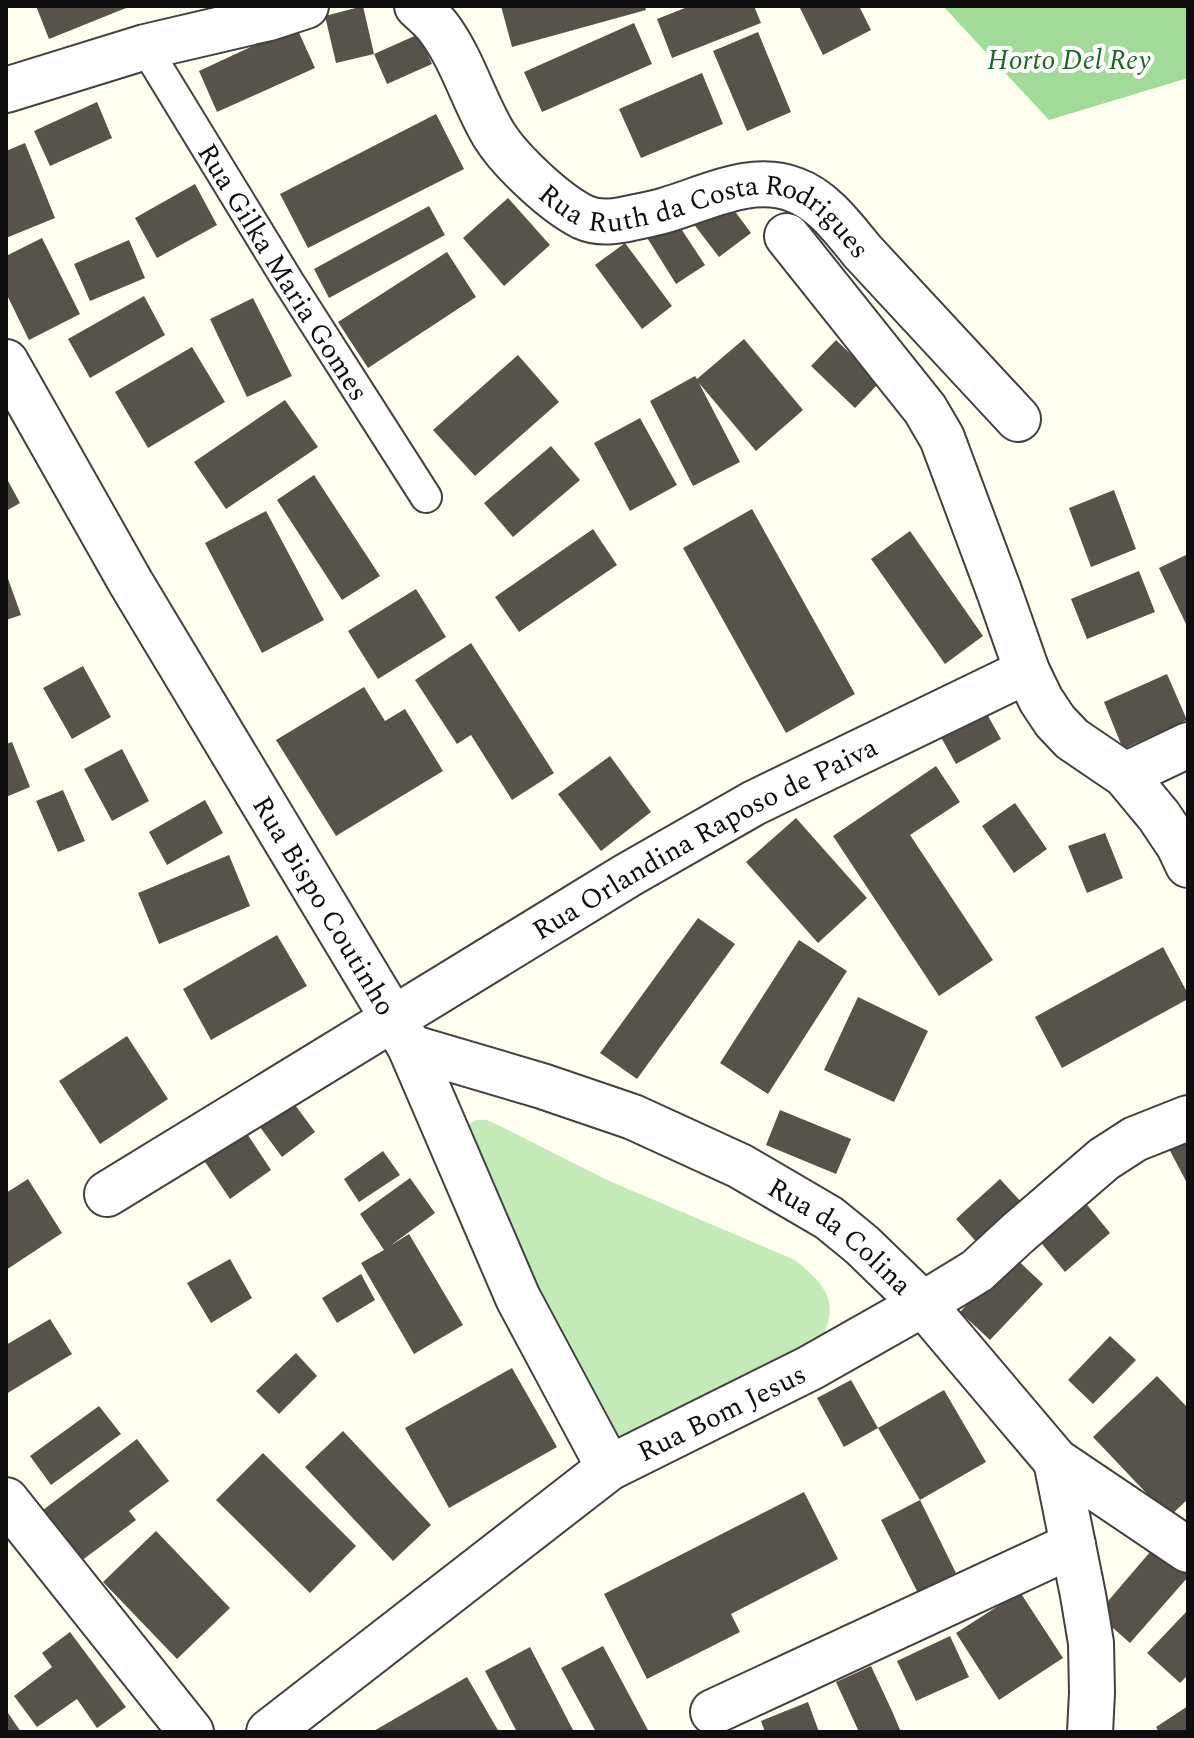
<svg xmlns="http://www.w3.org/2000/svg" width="1194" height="1738" viewBox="0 0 1194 1738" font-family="Spectral,serif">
  <rect width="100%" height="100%" fill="#feffef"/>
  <!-- green -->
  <path fill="#c4eab8" d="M 477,1120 L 487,1120 L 496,1124 L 607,1180 L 795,1260 C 823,1283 841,1301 822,1337 L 621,1442 L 604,1439 L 461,1129 Z"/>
  <!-- forest -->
  <path fill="#a2db97" d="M 943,6 L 1188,6 L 1188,78 L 1049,120 Z"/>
  <!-- building -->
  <path fill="#57534a" d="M 36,6 L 131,6 L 49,39 Z
    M 363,6 L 374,54 L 336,63 L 325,16 Z
    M 501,6 L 645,6 L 646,10 L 512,47 Z
    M 690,6 L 754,6 L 761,23 L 672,58 L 657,19 Z
    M 799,6 L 859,6 L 871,30 L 823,55 Z
    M 634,23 L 652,64 L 542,112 L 524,72 Z
    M 296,26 L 315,68 L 217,112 L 199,71 Z
    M 758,32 L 791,112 L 747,131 L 713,51 Z
    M 419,34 L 432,64 L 387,84 L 374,54 Z
    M 702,73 L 723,124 L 641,158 L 619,109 Z
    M 97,102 L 112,138 L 50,166 L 34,131 Z
    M 436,114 L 464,169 L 308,248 L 280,194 Z
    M 25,143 L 55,218 L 6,238 L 6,151 Z
    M 195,184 L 217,225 L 157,258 L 135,218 Z
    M 722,194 L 751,233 L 719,257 L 689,218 Z
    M 508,198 L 550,245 L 504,286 L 463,238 Z
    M 429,206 L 445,235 L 329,298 L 314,269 Z
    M 674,218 L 705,265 L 676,284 L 646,236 Z
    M 42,238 L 80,314 L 29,340 L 6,293 L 6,256 Z
    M 129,240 L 145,278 L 90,301 L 74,264 Z
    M 625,243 L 672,306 L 642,329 L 595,265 Z
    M 447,252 L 476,297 L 368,368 L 338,322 Z
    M 144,296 L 165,335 L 90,378 L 68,339 Z
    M 253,298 L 292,376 L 247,397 L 210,319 Z
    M 744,339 L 803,410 L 756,451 L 699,383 L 740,462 L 693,486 L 650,401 L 695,376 L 697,379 Z
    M 836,340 L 880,382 L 855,408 L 811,366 Z
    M 192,347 L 225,402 L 148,448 L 115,392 Z
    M 518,355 L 559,402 L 475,476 L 433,430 Z
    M 285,400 L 318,447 L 226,509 L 194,462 Z
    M 640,418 L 677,485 L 630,511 L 594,443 Z
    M 551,446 L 580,480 L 513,537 L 484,503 Z
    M 314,475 L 380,576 L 342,600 L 277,500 Z
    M 6,477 L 20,503 L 6,511 Z
    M 1114,490 L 1136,549 L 1091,567 L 1069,508 Z
    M 752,509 L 855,694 L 786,733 L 683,548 Z
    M 266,511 L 324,620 L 262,653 L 205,543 Z
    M 593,529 L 617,565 L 519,632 L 495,597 Z
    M 910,531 L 983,636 L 945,664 L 871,559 Z
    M 1188,554 L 1188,623 L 1186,624 L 1159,568 Z
    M 1139,571 L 1155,612 L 1087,639 L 1071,599 Z
    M 6,573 L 21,615 L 6,620 Z
    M 416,589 L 446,637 L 378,679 L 348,631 Z
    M 471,643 L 554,773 L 512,800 L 471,735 L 457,744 L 415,680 Z
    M 83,666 L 111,717 L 72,739 L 43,688 Z
    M 1167,674 L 1187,720 L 1123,749 L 1104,702 Z
    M 364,687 L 385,721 L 405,709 L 443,771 L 336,836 L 276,740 Z
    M 983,707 L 1001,739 L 956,764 L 938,732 Z
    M 12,742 L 30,787 L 6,797 L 6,744 Z
    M 122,749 L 149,801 L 112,821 L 84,769 Z
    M 610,756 L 651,812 L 601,851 L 558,794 Z
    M 936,766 L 960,802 L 910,835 L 993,960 L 939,996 L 833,836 Z
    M 63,790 L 85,841 L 58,852 L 36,801 Z
    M 205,800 L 223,833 L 167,865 L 149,832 Z
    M 1015,803 L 1047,849 L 1014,873 L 982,826 Z
    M 796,818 L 867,898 L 818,943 L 746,862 Z
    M 1105,833 L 1123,878 L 1087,893 L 1068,846 Z
    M 229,855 L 250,906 L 159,944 L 138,893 Z
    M 698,918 L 735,944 L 637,1079 L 600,1053 Z
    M 277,935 L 307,986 L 211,1040 L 183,989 Z
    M 799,940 L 847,971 L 768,1094 L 720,1063 Z
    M 1163,947 L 1188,994 L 1188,999 L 1062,1068 L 1035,1017 Z
    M 858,997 L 928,1031 L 894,1102 L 824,1070 Z
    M 127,1036 L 168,1099 L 100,1144 L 59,1081 Z
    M 287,1094 L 315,1132 L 282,1157 L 254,1119 Z
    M 780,1110 L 851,1139 L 836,1174 L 766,1145 Z
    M 240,1123 L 271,1170 L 230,1199 L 197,1150 Z
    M 1188,1136 L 1188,1185 L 1168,1147 Z
    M 383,1151 L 400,1175 L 359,1202 L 344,1179 Z
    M 410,1178 L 435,1213 L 390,1246 L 409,1234 L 463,1325 L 414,1354 L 361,1263 L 384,1250 L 360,1214 Z
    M 28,1179 L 62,1233 L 6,1270 L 6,1193 Z
    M 1000,1179 L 1024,1205 L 980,1246 L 956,1219 Z
    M 1084,1201 L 1110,1233 L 1065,1272 L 1038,1239 Z
    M 1013,1256 L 1043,1284 L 990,1340 L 960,1312 Z
    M 230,1259 L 252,1298 L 211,1323 L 187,1283 Z
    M 361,1274 L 375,1300 L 337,1323 L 322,1298 Z
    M 50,1319 L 72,1354 L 6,1394 L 6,1345 Z
    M 1110,1336 L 1136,1360 L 1093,1404 L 1068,1380 Z
    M 296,1353 L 317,1376 L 279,1414 L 256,1391 Z
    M 512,1368 L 557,1447 L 449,1508 L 405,1428 Z
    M 1157,1376 L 1188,1408 L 1188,1499 L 1169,1517 L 1093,1437 Z
    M 851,1380 L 878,1428 L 844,1447 L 817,1398 Z
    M 944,1390 L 986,1462 L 920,1500 L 878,1428 Z
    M 99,1406 L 121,1434 L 51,1485 L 30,1456 Z
    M 343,1431 L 431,1525 L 393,1561 L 305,1467 Z
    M 137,1439 L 169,1481 L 129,1511 L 136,1520 L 81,1561 L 43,1510 Z
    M 263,1453 L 356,1546 L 310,1593 L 216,1500 Z
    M 804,1492 L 838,1559 L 731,1614 L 740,1632 L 647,1679 L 604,1594 Z
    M 920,1500 L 956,1573 L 918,1593 L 881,1520 Z
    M 156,1531 L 230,1608 L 177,1659 L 103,1582 Z
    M 1156,1545 L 1188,1572 L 1188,1577 L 1130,1643 L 1097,1614 Z
    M 1020,1592 L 1063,1658 L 999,1700 L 956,1633 Z
    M 1188,1610 L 1188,1675 L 1180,1683 L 1147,1653 Z
    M 70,1632 L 126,1707 L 97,1728 L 77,1699 L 37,1727 L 14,1696 L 52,1667 L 42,1653 Z
    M 950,1636 L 969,1677 L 916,1701 L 897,1661 Z
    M 603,1646 L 649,1732 L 596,1732 L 561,1668 Z
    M 530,1647 L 574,1732 L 517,1732 L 485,1671 Z
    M 871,1666 L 892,1711 L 901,1732 L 859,1732 L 836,1682 Z
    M 467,1677 L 499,1732 L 372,1732 Z
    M 808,1702 L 819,1732 L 765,1732 L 761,1721 Z
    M 1188,1706 L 1188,1732 L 1159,1732 L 1156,1727 Z
    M 6,1710 L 21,1732 L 6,1732 Z"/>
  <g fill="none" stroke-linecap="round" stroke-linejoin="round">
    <!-- lane casing -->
    <g stroke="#414141" stroke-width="34">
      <g id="lane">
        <path id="s1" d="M 145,47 L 288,281 L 426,497"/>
      </g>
    </g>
    <!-- street casing -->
    <g stroke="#414141" stroke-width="48">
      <g id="street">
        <path id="s2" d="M 417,6 C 424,13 432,19 438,27 C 462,58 474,102 494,135 C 511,162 555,203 583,217 C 601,225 618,221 636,217 C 646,215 656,213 666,210 C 707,198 752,173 795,190 C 823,200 844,229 862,251 L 1018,419"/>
        <path d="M 6,90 L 145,47 L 269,18 L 306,6"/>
        <path d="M 787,236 L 925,409 L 942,438 L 999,591 L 1027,671 L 1041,700 L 1055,721 L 1072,739 L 1125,775 L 1159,816 L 1179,846 L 1188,865"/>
        <path id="s3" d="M 6,362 L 131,583 L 410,1047 L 518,1298 L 609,1468"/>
        <path d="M 1125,775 L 1188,745"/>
        <path id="s4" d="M 410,1047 L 542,1086 L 633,1117 L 740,1166 L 829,1218 L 862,1245 L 923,1304 L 1056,1461 L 1188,1550"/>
        <path id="s5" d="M 107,1194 L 628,875 L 754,803 L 1027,671"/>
        <path d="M 1056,1461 L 1083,1595 L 1091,1643 L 1092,1693 L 1090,1732"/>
        <path d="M 6,1500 L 191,1732"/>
        <path d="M 713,1712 L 1073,1545"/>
        <path id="s6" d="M 269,1732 L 609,1468 L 810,1368 L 923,1304 L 977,1271 L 1018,1233 L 1104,1159 L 1135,1139 L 1188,1118"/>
      </g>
    </g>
    <!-- lane -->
    <use href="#lane" stroke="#fff" stroke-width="30"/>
    <!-- street -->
    <use href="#street" stroke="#fff" stroke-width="44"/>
  </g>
  <g text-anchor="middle" stroke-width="8" stroke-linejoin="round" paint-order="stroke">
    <!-- park labels -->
    <g font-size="28" font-style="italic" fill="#1d6723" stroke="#fff">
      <text x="1069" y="69">Horto Del Rey</text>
    </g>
    <!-- street labels -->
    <g font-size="28" fill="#0e0e0e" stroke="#fff">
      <text dy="10" stroke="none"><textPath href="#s2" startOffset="406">Rua Ruth da Costa Rodrigues</textPath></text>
      <text dy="10" stroke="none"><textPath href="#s1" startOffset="264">Rua Gilka Maria Gomes</textPath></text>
      <text dy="10" stroke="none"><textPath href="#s5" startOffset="696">Rua Orlandina Raposo de Paiva</textPath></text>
      <text dy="10" stroke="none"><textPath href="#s3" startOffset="630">Rua Bispo Coutinho</textPath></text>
      <text dy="10" stroke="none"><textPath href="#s4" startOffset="474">Rua da Colina</textPath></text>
      <text dy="10" stroke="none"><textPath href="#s6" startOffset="556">Rua Bom Jesus</textPath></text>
    </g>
  </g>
  <!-- border -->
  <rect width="1194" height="1738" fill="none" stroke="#0e0e0e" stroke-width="16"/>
</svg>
